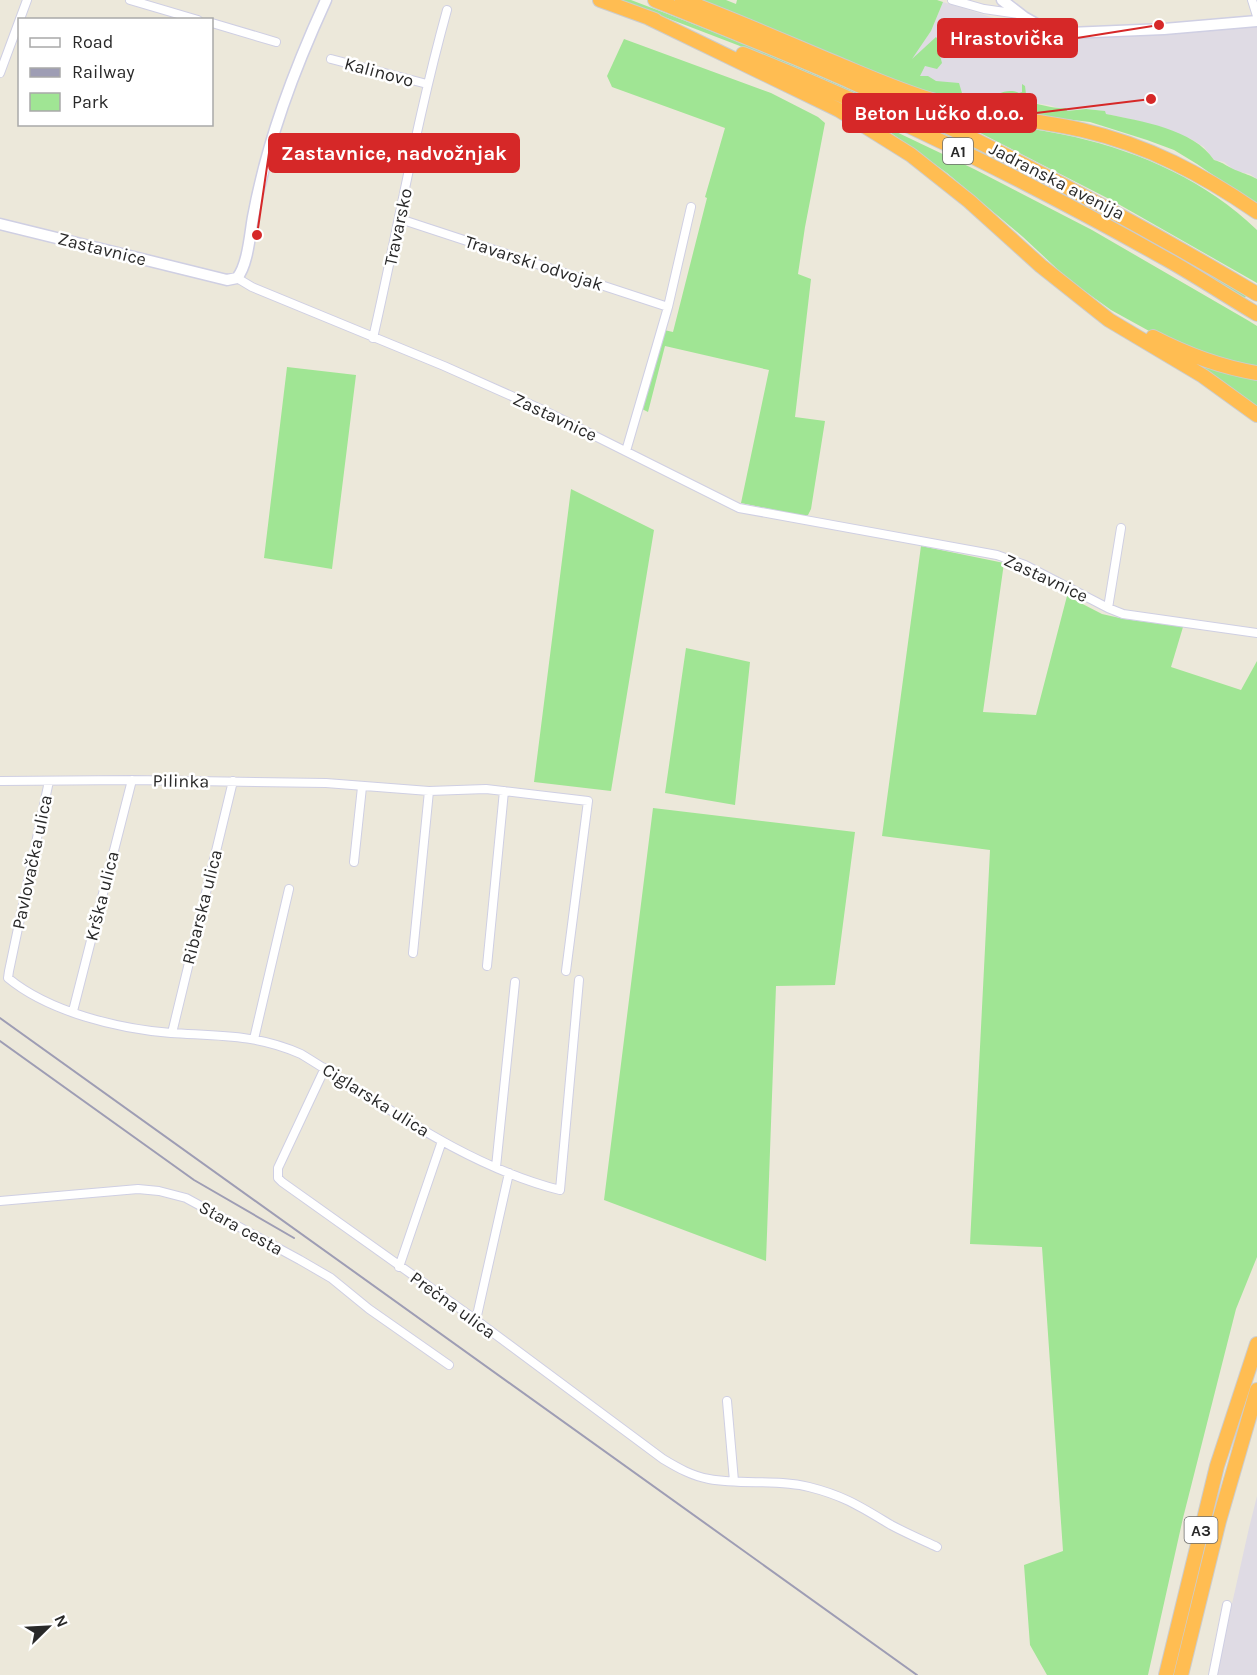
<svg xmlns="http://www.w3.org/2000/svg" width="1257" height="1675" viewBox="0 0 1257 1675" font-family="Karla,sans-serif">
  <rect width="100%" height="100%" fill="#ece8da"/>
  <!-- industrial -->
  <path fill="#dfdbe4" d="M 943,2 L 1055,37 L 1076,37 L 1257,25 L 1257,179 L 1250,174 L 1235,171 L 1224,162 L 1214,160 L 1204,147 L 1189,138 L 1139,121 L 1106,114 L 1104,111 L 1086,109 L 1067,111 L 1049,105 L 976,96 L 925,83 L 908,64 L 931,31 Z
    M 1257,1496 L 1257,1675 L 1216,1675 L 1249,1528 Z"/>
  <!-- green -->
  <path fill="#a0e594" d="M 620,0 L 631,0 C 845,80 1050,178 1246,296 L 1244,299 L 753,51 Z
    M 698,0 L 726,0 L 736,4 L 737,0 L 937,0 L 943,2 L 931,31 L 912,59 L 936,37 L 946,49 L 939,52 L 942,63 L 937,69 L 925,66 L 920,76 L 928,76 L 936,81 L 959,83 L 962,93 C 969,94 979,99 986,97 C 997,96 1007,87 1019,93 L 1022,92 L 1022,84 L 1025,86 L 1027,102 C 1040,104 1054,109 1066,108 L 1067,111 L 1086,109 L 1105,111 L 1106,114 C 1140,121 1194,129 1214,160 C 1223,162 1229,168 1238,171 C 1245,174 1250,175 1257,179 L 1257,205 L 1197,164 L 1174,150 L 1147,140 L 1090,122 L 996,111 L 918,91 Z
    M 624,39 L 771,93 L 818,117 L 825,123 L 805,227 L 798,274 L 811,279 L 795,417 L 825,421 L 811,509 L 808,515 L 805,516 L 741,503 L 769,370 L 665,346 L 648,412 L 642,409 L 664,330 L 673,332 L 707,198 L 705,197 L 725,128 L 612,87 L 607,76 Z
    M 948,114 C 990,124 1033,128 1075,137 C 1143,153 1206,181 1257,230 L 1257,283 L 1113,201 L 947,116 Z
    M 888,128 L 974,169 L 1092,230 L 1249,321 L 1257,326 L 1257,367 L 1222,360 L 1160,337 L 1111,310 L 1068,279 L 1023,237 L 947,173 L 887,130 Z
    M 1186,359 L 1236,375 L 1237,376 L 1257,379 L 1257,409 Z
    M 287,367 L 356,375 L 332,569 L 264,558 Z
    M 571,489 L 654,530 L 611,791 L 534,782 Z
    M 921,546 L 1004,563 L 983,712 L 1036,715 L 1067,596 L 1102,614 L 1124,619 L 1183,627 L 1171,667 L 1241,690 L 1257,661 L 1257,1257 L 1236,1309 L 1183,1518 L 1148,1675 L 1047,1675 L 1030,1645 L 1024,1565 L 1063,1551 L 1042,1247 L 970,1244 L 990,850 L 882,836 Z
    M 686,648 L 750,662 L 735,805 L 665,793 Z
    M 653,808 L 855,832 L 835,985 L 776,986 L 766,1261 L 604,1200 Z"/>
  <g fill="none" stroke-linecap="round" stroke-linejoin="round">
    <!-- minor casing -->
    <g stroke="#cfcfe3" stroke-width="10">
      <path id="minor" d="M 130,0 L 198,20
        M 952,0 L 984,9 L 1019,14
        M 1252,0 L 1257,16
        M 212,23 L 276,42
        M 331,59 L 427,84
        M 0,73 L 27,0
        M 400,219 L 668,307
        M 237,278 L 252,287 L 444,366 L 543,410 L 739,508 L 997,555 L 1025,565 L 1108,608
        M 373,338 C 398,229 417,118 447,10
        M 626,451 L 668,307 L 691,207
        M 1121,528 L 1108,608 L 1123,614 L 1257,633
        M 0,781 L 132,780 L 326,783 L 429,791 L 486,789 L 588,801 L 566,971
        M 49,781 L 9,971 L 8,978 C 49,1012 119,1029 171,1033 C 218,1036 256,1034 301,1054 C 383,1104 465,1166 560,1190 L 579,980
        M 354,862 L 362,787
        M 413,953 L 429,791
        M 487,966 L 504,791
        M 73,1011 L 132,780
        M 172,1033 L 233,781
        M 254,1039 L 289,889
        M 325,1068 L 278,1168 L 278,1178 L 282,1182 L 476,1320 L 663,1459 C 678,1468 692,1476 709,1479 C 742,1485 777,1479 809,1487 C 845,1496 861,1507 891,1525 C 906,1533 922,1540 937,1547
        M 496,1167 L 515,982
        M 0,1201 L 138,1189 L 159,1191 L 186,1198 L 300,1260 L 331,1278 L 369,1309 L 449,1365
        M 399,1267 L 442,1141
        M 476,1320 L 509,1173
        M 727,1401 L 734,1481
        M 1213,1675 L 1227,1605"/>
    </g>
    <!-- secondary casing -->
    <g stroke="#cfcfe3" stroke-width="13">
      <path id="secondary" d="M 1002,0 L 1024,17 L 1045,29 L 1069,33 L 1164,29 L 1257,21
        M 0,224 L 227,280 L 237,278 C 248,265 250,233 253,217 C 267,141 294,70 326,0"/>
    </g>
    <!-- motorway casing -->
    <g stroke="#ccc" stroke-width="16">
      <path id="motorway" d="M 600,0 L 655,20
        M 655,0 C 721,27 787,53 852,82 C 991,144 1126,216 1257,294
        M 682,0 C 733,19 783,41 833,62 C 867,76 900,91 935,101 C 983,116 1033,119 1082,130 C 1147,145 1202,174 1257,212
        M 649,18 L 839,110 L 911,155 L 969,201 L 1041,266 L 1109,320 L 1203,376 L 1257,415
        M 743,54 C 889,112 1031,183 1168,260 C 1198,277 1227,296 1257,314
        M 1153,337 C 1186,354 1220,367 1257,373
        M 1166,1675 L 1217,1466 L 1257,1344
        M 1181,1675 L 1219,1521 L 1257,1390"/>
    </g>
    <!-- minor -->
    <use href="#minor" stroke="#fff" stroke-width="8"/>
    <!-- secondary -->
    <use href="#secondary" stroke="#fff" stroke-width="10"/>
    <!-- motorway -->
    <use href="#motorway" stroke="#ffbd52" stroke-width="14"/>
    <!-- rail -->
    <path stroke="#9e9db4" stroke-width="2" d="M 0,1018 L 917,1675
      M 0,1041 L 194,1180 L 294,1238"/>
  </g>
  <g text-anchor="middle" stroke-width="5" stroke-linejoin="round" paint-order="stroke">
    <!-- shield labels -->
    <g fill="#fff" stroke="#696969" stroke-width="1.5">
      <rect x="943" y="138" width="30" height="26" rx="4.5"/>
      <rect x="1184.5" y="1517" width="33" height="26" rx="4.5"/>
    </g>
    <g font-size="16" font-weight="bold" fill="#292929">
      <text x="958" y="157">A1</text>
      <text x="1201" y="1536">A3</text>
    </g>
    <!-- street labels -->
    <g font-size="18" fill="#292929" stroke="#fff">
      <text transform="translate(379 72) rotate(15)" y="6">Kalinovo</text>
      <text transform="translate(1057 181) rotate(27)" y="6">Jadranska avenija</text>
      <text transform="translate(398 227) rotate(-78)" y="6">Travarsko</text>
      <text transform="translate(102 249) rotate(14)" y="6">Zastavnice</text>
      <text transform="translate(534 263) rotate(18)" y="6">Travarski odvojak</text>
      <text transform="translate(555 417) rotate(25)" y="6">Zastavnice</text>
      <text transform="translate(1046 578) rotate(25)" y="6">Zastavnice</text>
      <text transform="translate(181 781) rotate(1)" y="6">Pilinka</text>
      <text transform="translate(32 862) rotate(-78)" y="6">Pavlovačka ulica</text>
      <text transform="translate(102 896) rotate(-76)" y="6">Krška ulica</text>
      <text transform="translate(202 907) rotate(-76)" y="6">Ribarska ulica</text>
      <text transform="translate(376 1100) rotate(32)" y="6">Ciglarska ulica</text>
      <text transform="translate(241 1228) rotate(29)" y="6">Stara cesta</text>
      <text transform="translate(453 1305) rotate(36)" y="6">Prečna ulica</text>
    </g>
  </g>
  <!-- callouts -->
  <path fill="none" stroke="#d62828" stroke-width="2" d="M1159 25L1077 38M1151 99L1036 113M257 235L269 153"/>
  <g fill="#d62828" stroke="#fff" stroke-width="2">
    <circle cx="1159" cy="25" r="6"/>
    <circle cx="1151" cy="99" r="6"/>
    <circle cx="257" cy="235" r="6"/>
  </g>
  <g fill="#d62828" stroke="#d62828" stroke-width="2">
    <rect x="938" y="19" width="139" height="38" rx="6"/>
    <rect x="843" y="94" width="193" height="38" rx="6"/>
    <rect x="269" y="134" width="250" height="38" rx="6"/>
  </g>
  <g font-size="20" text-anchor="middle" font-weight="bold" fill="#fff">
    <text x="1007" y="45">Hrastovička</text>
    <text x="939" y="120">Beton Lučko d.o.o.</text>
    <text x="394" y="160">Zastavnice, nadvožnjak</text>
  </g>
  <!-- legend -->
  <rect x="18" y="18" width="195" height="108" fill="#ffffff" stroke="#a9a9a9" stroke-width="1.5"/>
  <rect x="30" y="38" width="30" height="9" fill="#ffffff" stroke="#a9a9a9" stroke-width="1.5"/>
  <text x="72" y="48" font-size="18" fill="#292929">Road</text>
  <rect x="30" y="68" width="30" height="9" fill="#9e9db4" stroke="#a9a9a9" stroke-width="1.5"/>
  <text x="72" y="78" font-size="18" fill="#292929">Railway</text>
  <rect x="30" y="93" width="30" height="18" fill="#a0e594" stroke="#a9a9a9" stroke-width="1.5"/>
  <text x="72" y="108" font-size="18" fill="#292929">Park</text>
  <!-- north arrow -->
  <g transform="translate(48 1627) rotate(66)" stroke="#ffffff" stroke-width="4.5" paint-order="stroke">
  <path d="M0-4.5L10 22L0 15L-10 22Z" fill="#292929"/>
  <text y="-9" font-size="16" font-weight="bold" text-anchor="middle" fill="#292929">N</text>
  </g>
</svg>
